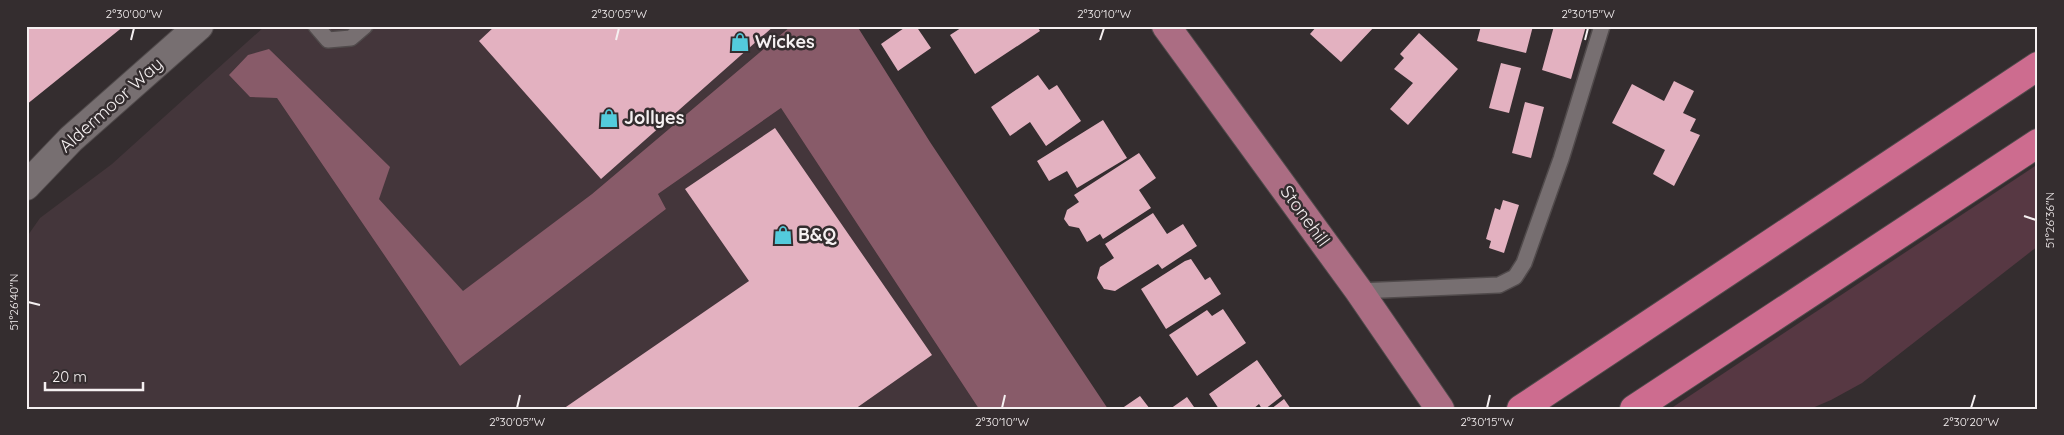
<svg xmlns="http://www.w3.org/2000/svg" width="2064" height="435" viewBox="0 0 2064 435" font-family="Quicksand,sans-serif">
  <rect width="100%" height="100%" fill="#342d2f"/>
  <!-- built -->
  <path fill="#44363b" d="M 265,26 L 791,26 L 592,194 L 463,292 L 379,199 L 269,49 L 250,97 L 277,98 L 460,366 L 666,209 L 658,194 L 781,108 L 979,409 L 26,409 L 26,238 L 40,218 L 112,164 Z"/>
  <!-- green -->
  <path fill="#573843" d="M 2038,164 L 2038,246 L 1862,383 L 1831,400 L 1810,409 L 1670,409 Z"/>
  <!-- forest -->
  <path fill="#885b69" d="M 791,26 L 857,26 L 930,142 L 1108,409 L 979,409 L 781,108 L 658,194 L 666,209 L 460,366 L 277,98 L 250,97 L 229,75 L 248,55 L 269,49 L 390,167 L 379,199 L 463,291 L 592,194 Z"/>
  <!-- building -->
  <path fill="#e3b1c0" d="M 26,26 L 124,26 L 26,105 Z
    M 495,26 L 774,26 L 601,179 L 479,41 Z
    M 907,26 L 916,26 L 931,48 L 898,71 L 881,44 Z
    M 964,26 L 1037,26 L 1040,31 L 975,74 L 950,35 Z
    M 1317,26 L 1375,26 L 1341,62 L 1310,34 Z
    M 1481,26 L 1533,26 L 1526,53 L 1477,41 Z
    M 1554,26 L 1586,26 L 1571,79 L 1542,70 Z
    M 1419,33 L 1458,69 L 1408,125 L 1390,109 L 1413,83 L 1394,69 L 1404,58 L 1400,54 Z
    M 1501,63 L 1521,68 L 1509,113 L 1489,108 Z
    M 1038,75 L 1049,90 L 1057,85 L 1081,121 L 1046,146 L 1030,122 L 1010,136 L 991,107 Z
    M 1674,81 L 1694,91 L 1683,113 L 1696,119 L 1690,131 L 1700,135 L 1674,186 L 1653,174 L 1665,150 L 1612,123 L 1632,84 L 1664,101 Z
    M 1525,102 L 1544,107 L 1531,158 L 1512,153 Z
    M 1103,120 L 1127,158 L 1077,188 L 1067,171 L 1049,181 L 1037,161 Z
    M 775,128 L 932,355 L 855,409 L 563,409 L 749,281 L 685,189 Z
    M 1139,153 L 1156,178 L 1139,190 L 1151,208 L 1103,239 L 1100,234 L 1087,242 L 1079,228 L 1069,226 L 1064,219 L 1067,210 L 1079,202 L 1074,195 Z
    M 1503,200 L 1519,205 L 1504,253 L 1489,248 L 1491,241 L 1486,239 L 1495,208 L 1500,210 Z
    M 1153,213 L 1167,234 L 1183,224 L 1197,246 L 1162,269 L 1158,264 L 1115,291 L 1104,289 L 1097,278 L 1100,267 L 1114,258 L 1105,244 Z
    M 1191,259 L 1205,280 L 1210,277 L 1221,294 L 1166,329 L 1141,289 L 1185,261 Z
    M 1223,309 L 1246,343 L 1197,376 L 1169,335 L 1207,310 L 1212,316 Z
    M 1257,360 L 1282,396 L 1265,409 L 1262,409 L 1259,404 L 1253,409 L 1219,409 L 1209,394 Z
    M 1140,396 L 1150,409 L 1121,409 Z
    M 1187,397 L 1194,407 L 1192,409 L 1170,409 Z
    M 1284,399 L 1291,409 L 1271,409 Z"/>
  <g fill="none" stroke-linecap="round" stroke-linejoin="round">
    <!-- lane casing -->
    <g stroke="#504a4b" stroke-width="18">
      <path id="lane" d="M 316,26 L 328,40 L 351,38 L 365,26
        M 1359,291 L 1499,285 L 1515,277 L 1524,263 L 1561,159 L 1602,26"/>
    </g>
    <!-- street casing -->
    <g stroke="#504a4b" stroke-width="30">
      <path id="street" d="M 26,186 L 71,139 L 199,26"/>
    </g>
    <!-- primary casing -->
    <g stroke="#504a4b" stroke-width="30">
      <path id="primary" d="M 1166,26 L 1359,291 L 1440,409"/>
    </g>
    <!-- highway casing -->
    <g stroke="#504a4b" stroke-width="30">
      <path id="highway" d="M 1521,409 L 2038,66
        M 1634,409 L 2038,143"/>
    </g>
    <!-- lane -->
    <use href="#lane" stroke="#776f71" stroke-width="15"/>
    <!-- street -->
    <use href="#street" stroke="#776f71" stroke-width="28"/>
    <!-- primary -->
    <use href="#primary" stroke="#ab6d83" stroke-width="28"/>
    <!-- highway -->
    <use href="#highway" stroke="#cd6c8f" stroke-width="28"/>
  </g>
  <!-- ticks -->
  <path fill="none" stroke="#f5f0f1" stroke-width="2" d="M 131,40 L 134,28M 616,40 L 619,28M 1100,40 L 1104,28M 1585,40 L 1588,28M 2024,216 L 2036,220M 28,302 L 40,305M 517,408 L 520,395M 1002,408 L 1005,395M 1487,408 L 1490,395M 1971,408 L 1975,395"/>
  <!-- icons -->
  <defs>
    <g id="shop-bare" transform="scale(1.5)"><path d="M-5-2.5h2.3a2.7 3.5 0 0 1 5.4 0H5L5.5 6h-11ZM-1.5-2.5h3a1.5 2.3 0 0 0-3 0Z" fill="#53cbdc" stroke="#342d2f" stroke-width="2.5" paint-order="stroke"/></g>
  </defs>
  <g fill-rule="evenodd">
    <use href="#shop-bare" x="740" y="42"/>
    <use href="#shop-bare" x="609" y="118"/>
    <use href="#shop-bare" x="783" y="235"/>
  </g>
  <g text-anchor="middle" stroke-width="5" stroke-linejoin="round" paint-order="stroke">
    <!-- poi labels -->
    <g font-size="18" font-weight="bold" fill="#f5f0f1" stroke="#342d2f" text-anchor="start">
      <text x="755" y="48">Wickes</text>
      <text x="624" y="124">Jollyes</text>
      <text x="798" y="241">B&amp;Q</text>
    </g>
    <!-- street labels -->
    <g font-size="18" fill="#f5f0f1" stroke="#342d2f">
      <text transform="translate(111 105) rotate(-42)" y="6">Aldermoor Way</text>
      <text transform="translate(1305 216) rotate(54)" y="6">Stonehill</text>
    </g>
  </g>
  <!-- border -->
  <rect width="2064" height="435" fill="none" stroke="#342d2f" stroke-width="55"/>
  <!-- scale -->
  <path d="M45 382v8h98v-8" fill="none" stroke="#f5f0f1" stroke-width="2.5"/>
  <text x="52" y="382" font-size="15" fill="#f5f0f1" stroke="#342d2f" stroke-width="4" paint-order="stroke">20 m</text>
  <rect x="28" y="28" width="2008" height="380" fill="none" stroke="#f5f0f1" stroke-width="2"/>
  <g font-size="12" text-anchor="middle" fill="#f5f0f1">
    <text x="134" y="18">2°30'00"W</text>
    <text x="619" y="18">2°30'05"W</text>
    <text x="1104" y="18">2°30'10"W</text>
    <text x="1588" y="18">2°30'15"W</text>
    <text transform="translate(2050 220) rotate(-90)" y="4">51°26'36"N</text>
    <text transform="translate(14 302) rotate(-90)" y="4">51°26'40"N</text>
    <text x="517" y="426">2°30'05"W</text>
    <text x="1002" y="426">2°30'10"W</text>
    <text x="1487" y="426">2°30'15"W</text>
    <text x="1971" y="426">2°30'20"W</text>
  </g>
</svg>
